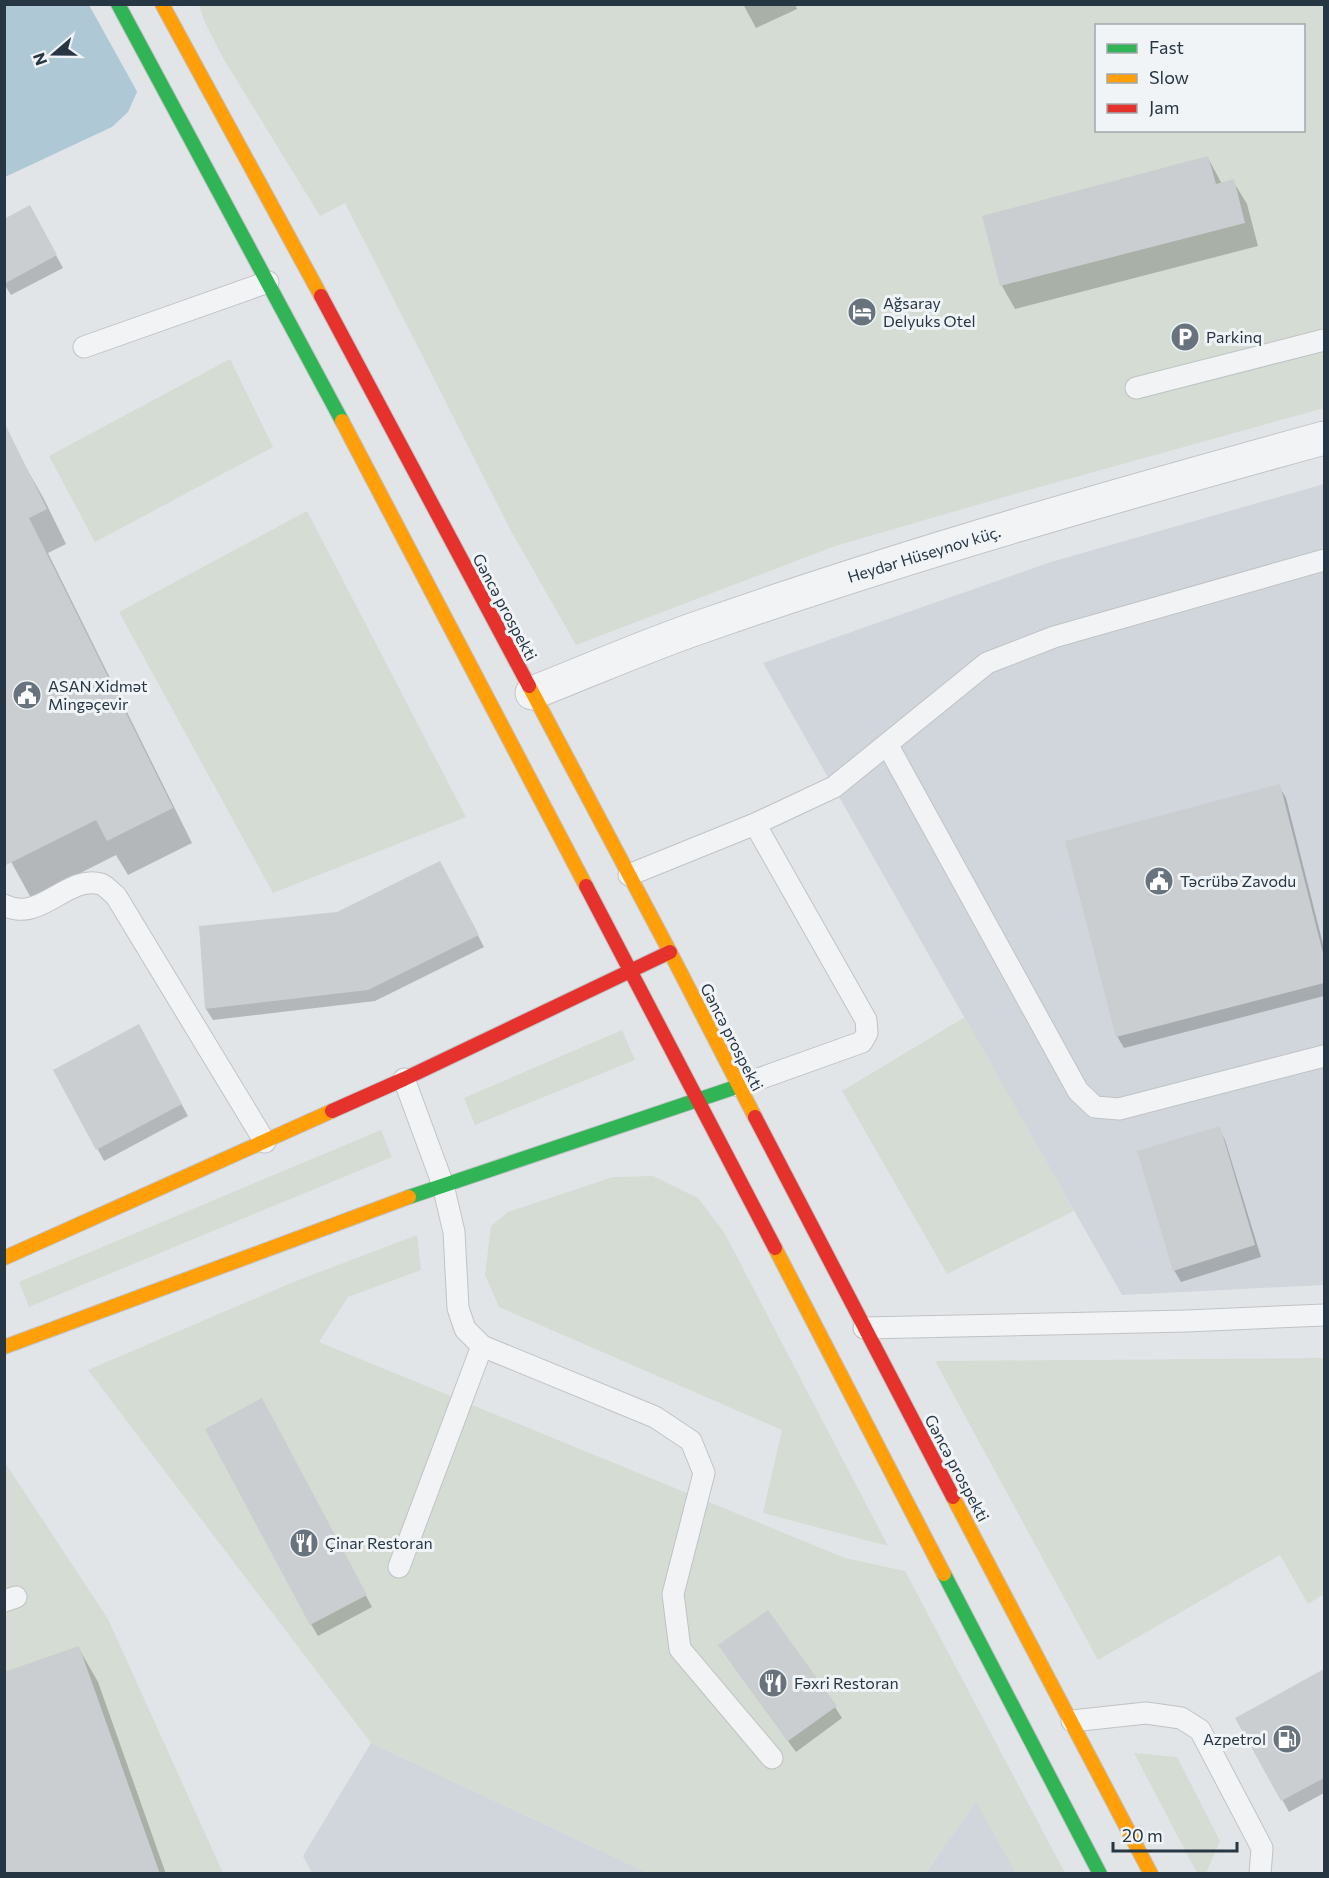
<svg xmlns="http://www.w3.org/2000/svg" width="1329" height="1878" viewBox="0 0 1329 1878" font-family="Commissioner,sans-serif">
  <rect width="100%" height="100%" fill="#e2e5e8"/>
  <!-- built -->
  <path fill="#d0d6db" d="M 1324,484 L 1324,1285 L 1122,1295 L 763,663 L 1051,562 Z
    M 371,1743 L 648,1873 L 312,1873 L 303,1856 Z
    M 976,1801 L 1016,1873 L 925,1874 Z"/>
  <!-- green -->
  <path fill="#d4dcd3" fill-rule="evenodd" d="M 199,5 L 1324,5 L 1324,408 L 1018,493 L 835,546 L 576,645 L 510,529 L 345,203 L 320,216 L 223,58 L 204,20 ZM 1096,26 L 1304,26 L 1304,130 L 1096,130 Z
    M 230,359 L 273,447 L 95,542 L 49,456 Z
    M 307,511 L 466,817 L 273,893 L 119,612 Z
    M 965,1017 L 1074,1211 L 947,1274 L 842,1091 Z
    M 622,1030 L 635,1060 L 475,1125 L 464,1098 Z
    M 381,1130 L 392,1157 L 29,1307 L 19,1282 Z
    M 653,1176 L 698,1198 L 724,1232 L 888,1546 L 763,1513 L 782,1430 L 499,1307 L 485,1275 L 491,1226 L 508,1212 L 613,1177 Z
    M 417,1235 L 421,1270 L 348,1297 L 319,1342 L 845,1558 L 905,1571 L 1065,1873 L 1016,1873 L 976,1802 L 925,1873 L 648,1873 L 371,1743 L 88,1370 L 296,1281 Z
    M 1324,1358 L 1324,1594 L 1308,1604 L 1280,1555 L 1098,1660 L 935,1361 Z
    M 4,1461 L 108,1619 L 223,1873 L 5,1873 Z
    M 1134,1753 L 1177,1757 L 1220,1841 L 1206,1873 L 1197,1873 Z"/>
  <!-- water -->
  <path fill="#afc8d5" d="M 4,5 L 185,5 L 164,31 L 128,112 L 112,127 L 5,177 Z"/>
  <!-- pier -->
  <path fill="#e2e5e8" d="M 89,5 L 183,5 L 185,9 L 167,32 L 139,95 Z"/>
  <!-- shadow -->
  <path fill="#0003" d="M 743,4 L 795,4 L 797,9 L 756,28 Z
    M 1208,158 L 1222,184 L 1233,181 L 1247,204 L 1258,246 L 1015,309 L 1002,286 L 984,217 Z
    M 36,219 L 63,268 L 11,295 L 4,284 L 4,221 Z
    M 24,464 L 44,499 L 66,544 L 48,553 L 192,843 L 128,875 L 116,855 L 31,898 L 4,849 Z
    M 1279,786 L 1286,798 L 1324,948 L 1324,996 L 1124,1048 L 1117,1036 Z
    M 446,874 L 484,947 L 375,1001 L 213,1020 L 206,1009 L 200,927 L 337,913 Z
    M 145,1037 L 188,1116 L 104,1161 L 55,1070 Z
    M 1219,1128 L 1225,1140 L 1261,1257 L 1181,1282 L 1174,1270 Z
    M 268,1412 L 372,1607 L 318,1636 L 311,1624 Z
    M 78,1647 L 98,1682 L 166,1874 L 4,1874 Z
    M 727,1657 L 835,1707 L 842,1718 L 796,1752 Z
    M 1319,1674 L 1324,1683 L 1324,1793 L 1289,1812 L 1237,1718 Z"/>
  <!-- building -->
  <path fill="#cbced0" d="M 1208,156 L 1216,184 L 1234,179 L 1245,223 L 1000,286 L 982,216 Z
    M 30,205 L 57,255 L 4,284 L 4,219 Z
    M 4,422 L 47,509 L 29,518 L 173,808 L 107,841 L 96,820 L 4,866 Z
    M 1280,784 L 1324,957 L 1324,983 L 1116,1037 L 1065,841 Z
    M 440,861 L 479,935 L 368,990 L 205,1009 L 199,926 L 337,912 Z
    M 139,1024 L 182,1104 L 96,1150 L 53,1070 Z
    M 1220,1126 L 1255,1245 L 1173,1271 L 1137,1151 Z
    M 262,1398 L 367,1595 L 310,1625 L 205,1429 Z
    M 768,1610 L 837,1706 L 788,1741 L 718,1645 Z
    M 79,1646 L 160,1874 L 4,1874 L 4,1672 Z
    M 1324,1669 L 1324,1778 L 1281,1801 L 1235,1718 Z"/>
  <g fill="none" stroke-linecap="round" stroke-linejoin="round">
    <!-- lane casing -->
    <g stroke="#c0c3c6" stroke-width="23">
      <path id="lane" d="M 84,347 L 268,282
        M 1136,388 L 1324,340
        M 887,744 L 1078,1091 L 1095,1107 L 1119,1109 L 1324,1056
        M 755,824 L 834,787 L 987,663 L 1054,637 L 1324,560
        M 629,875 L 755,824 L 866,1020 L 867,1033 L 862,1042 L 739,1086
        M 4,905 C 40,924 67,874 101,884 C 106,886 111,892 116,896 L 265,1142
        M 404,1079 L 443,1185 L 454,1232 L 458,1308 L 465,1329 L 482,1346 L 655,1417 L 691,1441 L 704,1473 L 673,1594 L 680,1649 L 772,1758
        M 864,1328 L 1187,1321 L 1324,1315
        M 399,1567 L 482,1346
        M 4,1601 L 16,1597
        M 1072,1721 L 1146,1713 L 1181,1718 L 1200,1730 L 1262,1848 L 1260,1874"/>
    </g>
    <!-- street casing -->
    <g stroke="#c0c3c6" stroke-width="35">
      <path id="street" d="M 532,693 C 591,670 649,644 709,624 C 912,553 1118,495 1324,438"/>
    </g>
    <!-- fast casing -->
    <g stroke="#c0c3c6" stroke-width="16">
      <path id="fast" d="M 118,4 L 342,421
        M 409,1197 L 739,1086
        M 944,1574 L 1100,1874"/>
    </g>
    <!-- slow casing -->
    <g stroke="#c0c3c6" stroke-width="16">
      <path id="slow" d="M 162,4 L 321,296
        M 342,421 L 586,886
        M 529,686 L 670,952 L 755,1117
        M 775,1248 L 944,1574
        M 4,1258 L 332,1111
        M 4,1347 L 409,1197
        M 953,1497 L 1151,1874"/>
    </g>
    <!-- jam casing -->
    <g stroke="#c0c3c6" stroke-width="16">
      <path id="jam" d="M 321,296 L 529,686
        M 586,886 L 775,1248
        M 332,1111 L 404,1079 L 670,952
        M 755,1117 L 953,1497"/>
    </g>
    <!-- lane -->
    <use href="#lane" stroke="#f2f3f4" stroke-width="21"/>
    <!-- street -->
    <use href="#street" stroke="#f2f3f4" stroke-width="33"/>
    <!-- fast -->
    <use href="#fast" stroke="#30b455" stroke-width="14"/>
    <!-- slow -->
    <use href="#slow" stroke="#ff9f0a" stroke-width="14"/>
    <!-- jam -->
    <use href="#jam" stroke="#e5322d" stroke-width="14"/>
  </g>
  <!-- icons -->
  <defs>
    <g id="hotel-disc" transform="scale(1.5)"><circle r="9.5" fill="#68737d" stroke="#f0f4f7"/><path d="M-6-4.5h1.5V1H6V5H4.5V3h-9V5H-6ZM-4 0a1.8 1.8 0 1 1 3.6 0ZM.5 0V-2.5h3Q6-2.5 6 0Z" fill="#fff"/></g>
    <g id="parking-disc" transform="scale(1.5)"><circle r="9.5" fill="#68737d" stroke="#f0f4f7"/><path d="M-3.5-5.5H1a3.5 3.5 0 0 1 0 7H-1V5.5H-3.5ZM-1-3.4V-.6H.8a1.4 1.4 0 0 0 0-2.8Z" fill="#fff"/></g>
    <g id="civic-disc" transform="scale(1.5)"><circle r="9.5" fill="#68737d" stroke="#f0f4f7"/><path d="M-.6-6.5H3V-4.5H.6V-3L4-1V1h2V6H-6V1h2V-1L-.6-3ZM-1.2 2.5V6h2.4V2.5Z" fill="#fff"/></g>
    <g id="restaurant-disc" transform="scale(1.5)"><circle r="9.5" fill="#68737d" stroke="#f0f4f7"/><path d="M-5-6h1v4h1v-4h1v4h1v-4h1v5L-1.5 .5V6h-2V.5L-5-1ZM5-6V6H3V1.5H1.5Q1.5-4 5-6Z" fill="#fff"/></g>
    <g id="fuel-disc" transform="scale(1.5)"><circle r="9.5" fill="#68737d" stroke="#f0f4f7"/><path d="M-5.5-6h7V0h2V4h1.3V-2.5L3-4.5l.8-.8L6-3V5H2.5V1h-1V6h-7ZM-4.2-4.7v3.2H.2V-4.7Z" fill="#fff"/></g>
  </defs>
  <g fill-rule="evenodd">
    <use href="#hotel-disc" x="862" y="312"/>
    <use href="#parking-disc" x="1185" y="337"/>
    <use href="#civic-disc" x="27" y="695"/>
    <use href="#civic-disc" x="1159" y="881"/>
    <use href="#restaurant-disc" x="304" y="1543"/>
    <use href="#restaurant-disc" x="773" y="1683"/>
    <use href="#fuel-disc" x="1287" y="1739"/>
  </g>
  <g text-anchor="middle" stroke-width="6" stroke-linejoin="round" paint-order="stroke">
    <!-- poi labels -->
    <g font-size="16" fill="#273643" stroke="#f0f4f7" text-anchor="start">
      <text x="883" y="309">Ağsaray<tspan x="883" dy="18">Delyuks Otel</tspan></text>
      <text x="1206" y="343">Parkinq</text>
      <text x="48" y="692">ASAN Xidmət<tspan x="48" dy="18">Mingəçevir</tspan></text>
      <text x="1180" y="887">Təcrübə Zavodu</text>
      <text x="325" y="1549">Çinar Restoran</text>
      <text x="794" y="1689">Fəxri Restoran</text>
      <text x="1266" y="1745" text-anchor="end">Azpetrol</text>
    </g>
    <!-- street labels -->
    <g font-size="16" fill="#273643" stroke="#f0f4f7">
      <text transform="translate(924 554) rotate(-17)" y="6">Heydər Hüseynov küç.</text>
      <text transform="translate(505 607) rotate(62)" y="6">Gəncə prospekti</text>
      <text transform="translate(732 1037) rotate(63)" y="6">Gəncə prospekti</text>
      <text transform="translate(957 1468) rotate(62)" y="6">Gəncə prospekti</text>
    </g>
  </g>
  <!-- border -->
  <rect width="1329" height="1878" fill="none" stroke="#273643" stroke-width="12"/>
  <!-- legend -->
  <rect x="1095" y="24" width="210" height="108" fill="#f0f4f7" stroke="#a0a8af" stroke-width="1.5"/>
  <rect x="1107" y="44" width="30" height="9" fill="#30b455" stroke="#a0a8af" stroke-width="1.5"/>
  <text x="1149" y="54" font-size="18" fill="#273643">Fast</text>
  <rect x="1107" y="74" width="30" height="9" fill="#ff9f0a" stroke="#a0a8af" stroke-width="1.5"/>
  <text x="1149" y="84" font-size="18" fill="#273643">Slow</text>
  <rect x="1107" y="104" width="30" height="9" fill="#e5322d" stroke="#a0a8af" stroke-width="1.5"/>
  <text x="1149" y="114" font-size="18" fill="#273643">Jam</text>
  <!-- north arrow -->
  <g transform="translate(54 54) rotate(250)" stroke="#f0f4f7" stroke-width="4.5" paint-order="stroke">
  <path d="M0-4.5L10 22L0 15L-10 22Z" fill="#273643"/>
  <text y="-9" font-size="16" font-weight="bold" text-anchor="middle" fill="#273643">N</text>
  </g>
  <!-- scale -->
  <path d="M1113 1842v9h124v-9" fill="none" stroke="#273643" stroke-width="3"/>
  <text x="1122" y="1842" font-size="18" fill="#273643" stroke="#f0f4f7" stroke-width="4.5" paint-order="stroke">20 m</text>
</svg>
